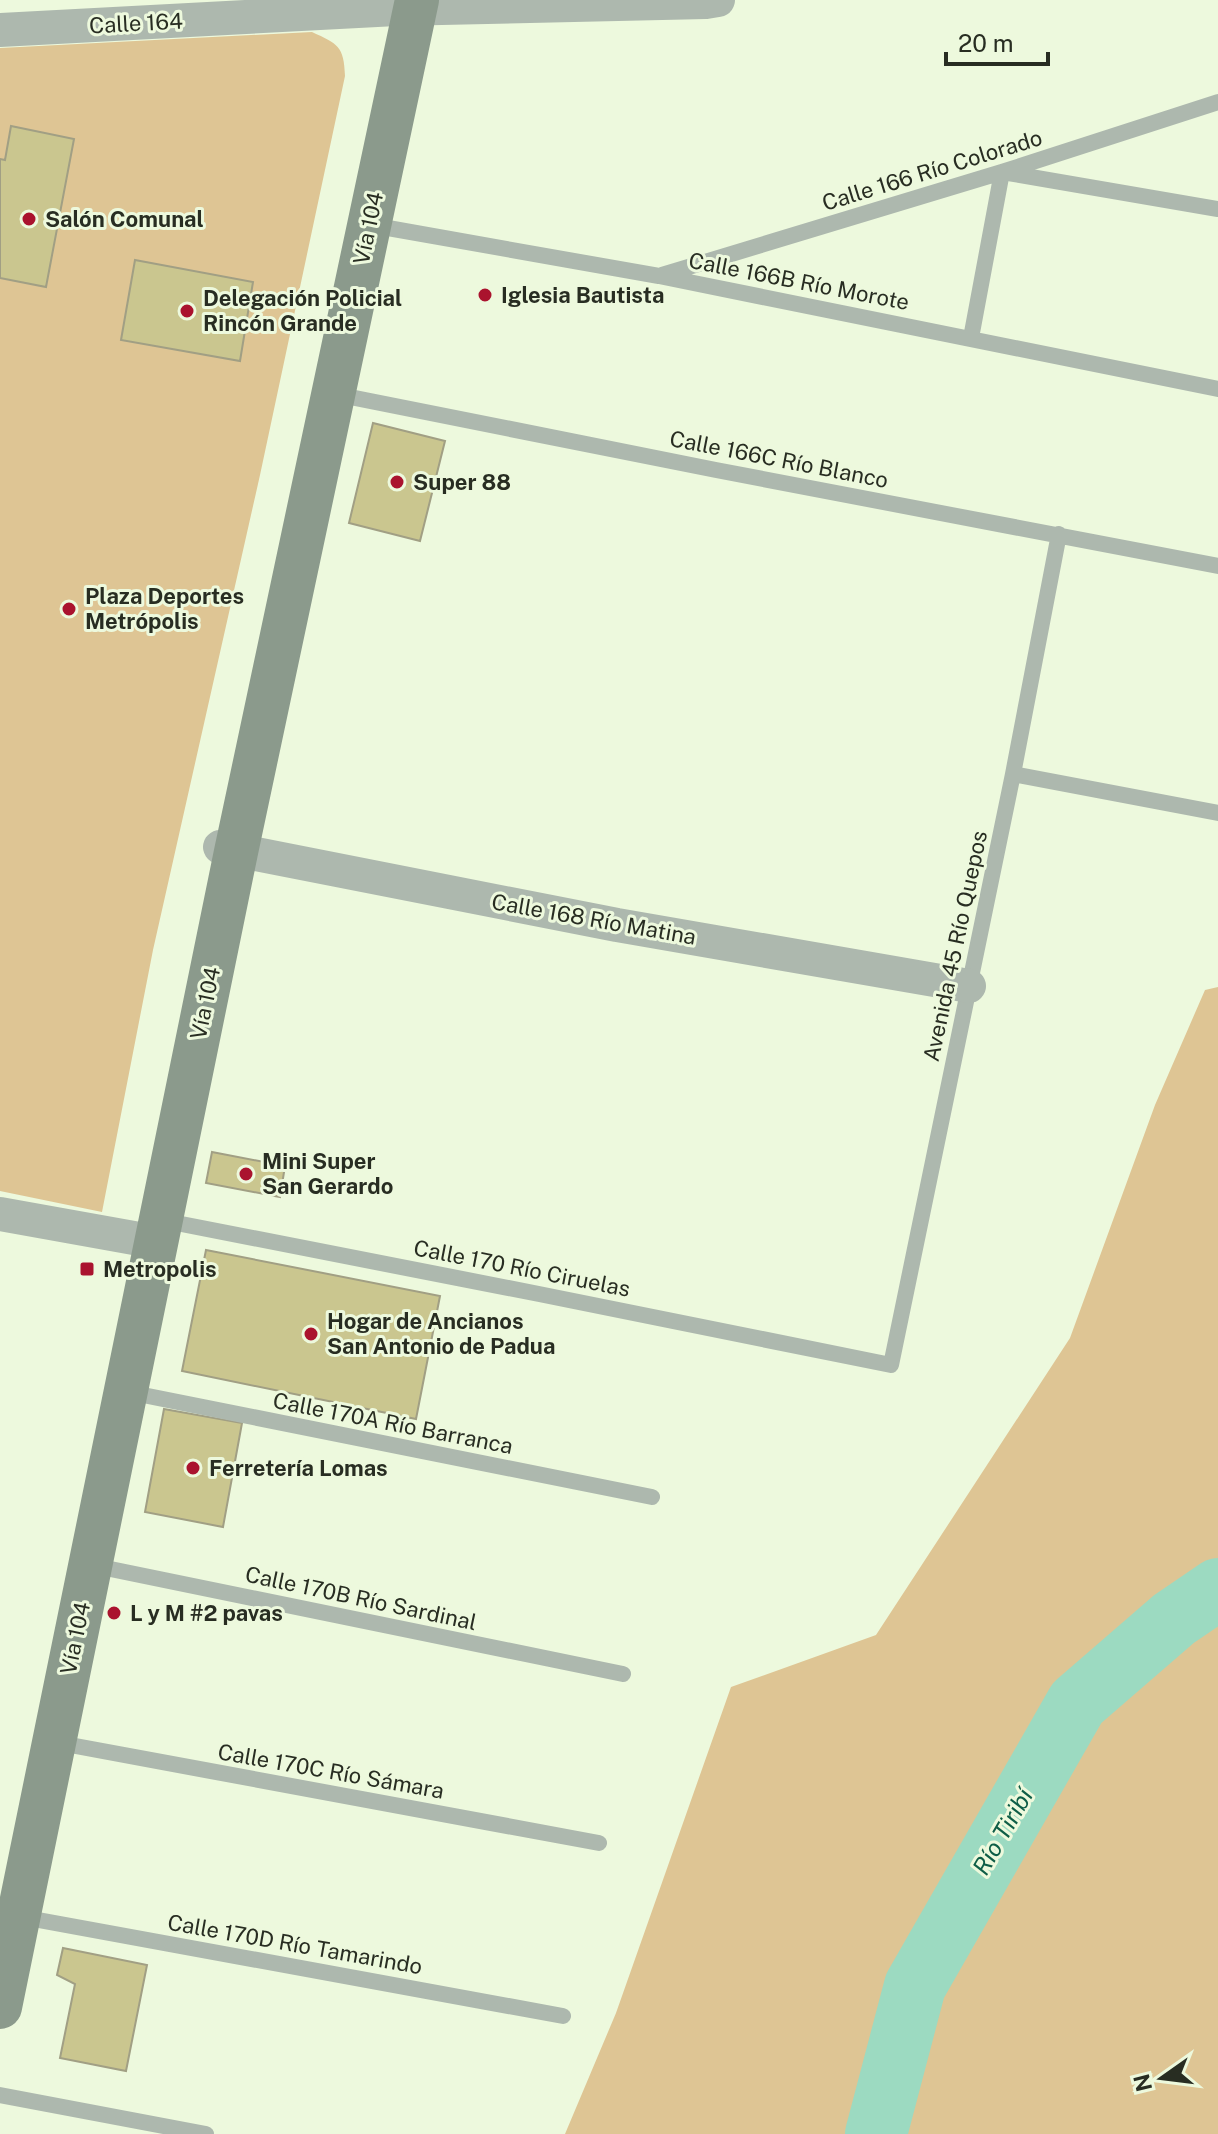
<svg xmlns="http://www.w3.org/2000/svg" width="1218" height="2134" viewBox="0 0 1218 2134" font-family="'Public Sans',sans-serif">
  <rect width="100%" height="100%" fill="#edf9dd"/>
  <!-- green -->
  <path fill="#dec594" d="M 312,32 C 338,44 344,46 345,76 L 260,475 L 153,950 L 102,1212 L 0,1191 L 0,48 Z
    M 1218,987 L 1218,2134 L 565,2134 L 616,2013 L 731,1687 L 876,1635 L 1070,1338 L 1155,1105 L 1205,990 Z"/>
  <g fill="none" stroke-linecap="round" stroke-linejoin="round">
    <!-- river -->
    <path stroke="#9cdac1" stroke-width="62" d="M 876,2134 L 915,1986 L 1077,1703 L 1174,1619 L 1218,1589"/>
  </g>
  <!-- building -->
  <path fill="#cac68f" stroke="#a19f84" stroke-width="2" d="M 11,126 L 74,139 L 46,287 L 0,278 L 0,159 L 5,160 Z
    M 135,260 L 253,282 L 240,361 L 121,340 Z
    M 373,423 L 445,441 L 420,541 L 349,523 Z
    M 212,1152 L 285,1166 L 280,1197 L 206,1183 Z
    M 206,1250 L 440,1296 L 416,1419 L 182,1371 Z
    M 164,1409 L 242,1423 L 223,1527 L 145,1512 Z
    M 63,1948 L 147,1965 L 126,2071 L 60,2058 L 75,1984 L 57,1975 Z"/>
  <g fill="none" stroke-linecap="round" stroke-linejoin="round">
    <!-- service -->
    <path stroke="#adb8ae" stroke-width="16" d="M 371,225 L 659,276 L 1218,389
      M 662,275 L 1002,172 L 1218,102
      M 971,338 L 1002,172 L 1218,209
      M 335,394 L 716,470 L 1218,566
      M 1013,774 L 1218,813
      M 161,1220 L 539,1294 L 891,1365 L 1013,774 L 1059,534
      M 128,1392 L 652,1497
      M 91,1565 L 623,1674
      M 54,1742 L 599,1843
      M 22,1917 L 563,2016
      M 0,2095 L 206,2134"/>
    <!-- minor -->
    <path stroke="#adb8ae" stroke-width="34" d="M 0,30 L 396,9 L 706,2 L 718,0
      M 220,847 L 617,925 L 969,986
      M 0,1214 L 156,1242"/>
    <!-- secondary -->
    <path stroke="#8b9a8c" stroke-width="44" d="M 0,2007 L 236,852 L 417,0"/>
  </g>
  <!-- markers -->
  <g fill="#aa132e" stroke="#edf9dd" stroke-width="3">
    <circle cx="29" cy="219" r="8"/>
    <circle cx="485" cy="295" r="8"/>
    <circle cx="187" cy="311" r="8"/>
    <circle cx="397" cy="482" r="8"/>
    <circle cx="69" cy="609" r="8"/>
    <circle cx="246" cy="1174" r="8"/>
    <rect x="79" y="1261" width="16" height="16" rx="4"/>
    <circle cx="311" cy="1334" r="8"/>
    <circle cx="193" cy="1468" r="8"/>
    <circle cx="114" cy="1613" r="8"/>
  </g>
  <g text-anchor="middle" stroke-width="6" stroke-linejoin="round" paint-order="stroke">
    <!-- street labels -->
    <g font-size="22" fill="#282d22" stroke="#edf9dd">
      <text transform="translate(136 23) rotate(-3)" y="8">Calle 164</text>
      <text transform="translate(932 170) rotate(-17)" y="8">Calle 166 Río Colorado</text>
      <text transform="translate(368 228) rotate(-78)" y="8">Vía 104</text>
      <text transform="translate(799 281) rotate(11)" y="8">Calle 166B Río Morote</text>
      <text transform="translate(779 459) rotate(11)" y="8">Calle 166C Río Blanco</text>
      <text transform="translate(594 919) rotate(10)" y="8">Calle 168 Río Matina</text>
      <text transform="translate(955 946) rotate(-78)" y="8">Avenida 45 Río Quepos</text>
      <text transform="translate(205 1003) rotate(-78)" y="8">Vía 104</text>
      <text transform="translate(522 1268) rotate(11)" y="8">Calle 170 Río Ciruelas</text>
      <text transform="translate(393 1423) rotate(11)" y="8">Calle 170A Río Barranca</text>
      <text transform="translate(361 1598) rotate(12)" y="8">Calle 170B Río Sardinal</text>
      <text transform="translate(75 1638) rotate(-78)" y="8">Vía 104</text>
      <text transform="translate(331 1771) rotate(10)" y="8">Calle 170C Río Sámara</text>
      <text transform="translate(295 1944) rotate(10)" y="8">Calle 170D Río Tamarindo</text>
    </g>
    <!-- poi labels -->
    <g font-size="22" font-weight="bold" fill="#282d22" stroke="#edf9dd" text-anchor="start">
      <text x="45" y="227">Salón Comunal</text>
      <text x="501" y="303">Iglesia Bautista</text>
      <text x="203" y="306">Delegación Policial<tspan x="203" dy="25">Rincón Grande</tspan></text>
      <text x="413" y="490">Super 88</text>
      <text x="85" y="604">Plaza Deportes<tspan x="85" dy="25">Metrópolis</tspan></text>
      <text x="262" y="1169">Mini Super<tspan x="262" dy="25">San Gerardo</tspan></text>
      <text x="103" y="1277">Metropolis</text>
      <text x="327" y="1329">Hogar de Ancianos<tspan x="327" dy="25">San Antonio de Padua</tspan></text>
      <text x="209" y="1476">Ferretería Lomas</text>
      <text x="130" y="1621">L y M #2 pavas</text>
    </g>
    <!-- water labels -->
    <g font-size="24" font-style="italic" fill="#0e5e47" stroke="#edf9dd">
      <text transform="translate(1003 1832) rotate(-60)" y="8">Río Tiribí</text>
    </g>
  </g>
  <!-- north arrow -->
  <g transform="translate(1162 2078) rotate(256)" stroke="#edf9dd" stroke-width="6" paint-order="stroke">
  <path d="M0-6L14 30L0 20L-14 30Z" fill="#282d22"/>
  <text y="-12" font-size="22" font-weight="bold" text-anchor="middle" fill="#282d22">N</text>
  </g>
  <!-- scale -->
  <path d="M946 52v12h102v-12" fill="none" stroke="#282d22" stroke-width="4"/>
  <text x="958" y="52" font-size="24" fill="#282d22" stroke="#edf9dd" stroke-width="6" paint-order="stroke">20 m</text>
</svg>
